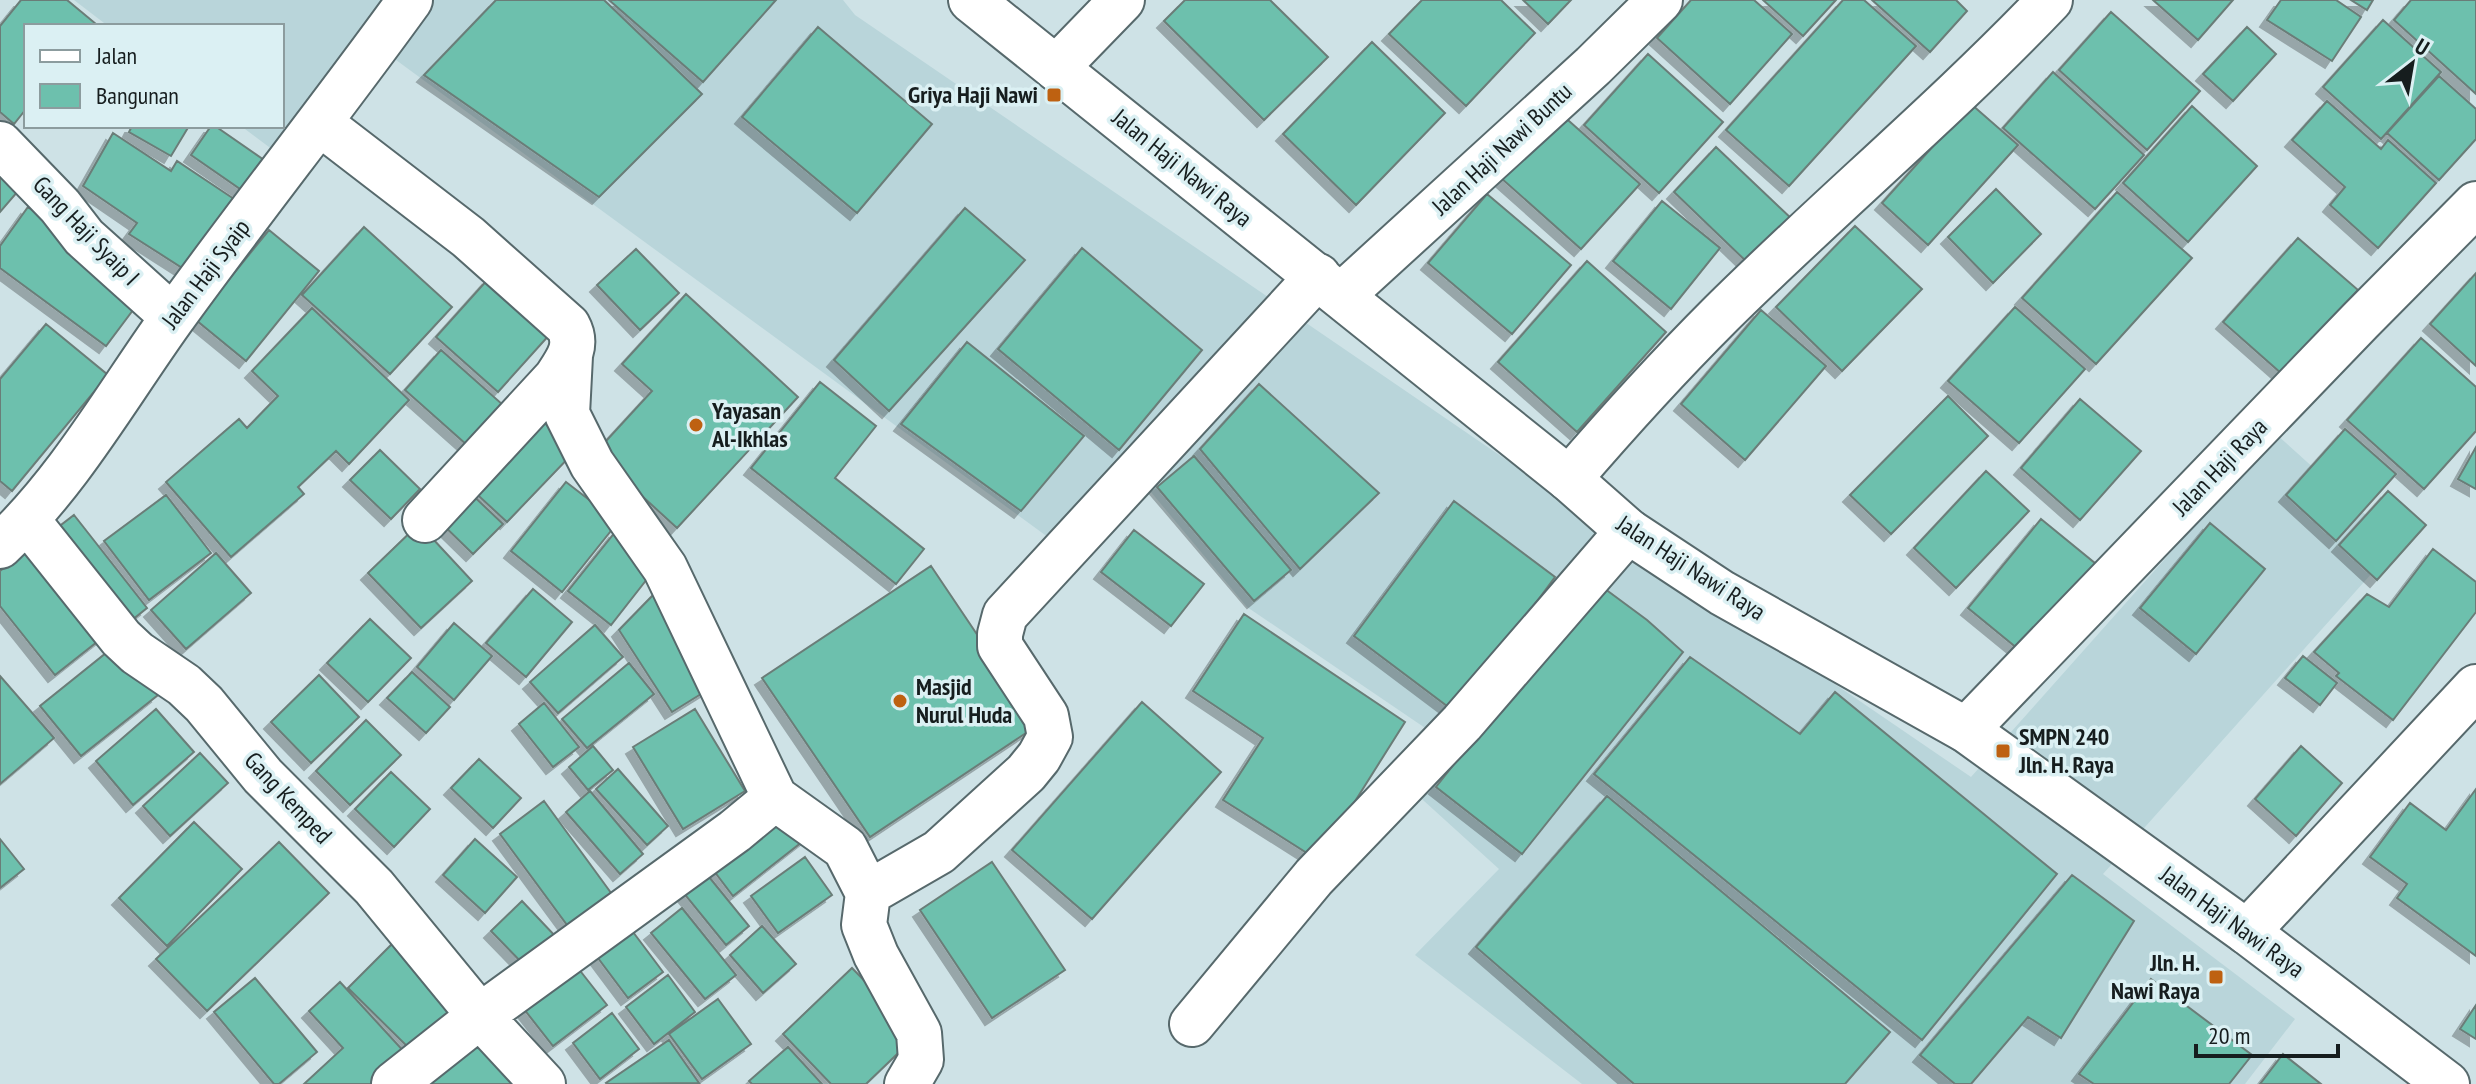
<svg xmlns="http://www.w3.org/2000/svg" width="2476" height="1084" viewBox="0 0 2476 1084" font-family="'PT Sans Narrow',sans-serif">
  <defs>
    <filter id="shadow"><feDropShadow dx="-7" dy="7" stdDeviation="0" flood-color="#0004"/></filter>
  </defs>
  <rect width="100%" height="100%" fill="#cee2e6"/>
  <!-- built -->
  <path fill="#b9d5da" d="M 74,0 L 843,0 L 855,15 L 1971,777 L 2276,434 L 2398,544 L 2103,874 L 2295,1019 L 2245,1084 L 1582,1084 L 1415,955 L 1499,869 L 1402,781 L 1434,734 L 1247,607 L 1125,461 L 1056,543 L 366,38 L 285,159 L 241,126 L 282,126 L 282,26 L 108,26 Z"/>
  <!-- building -->
  <path fill="#6dc0ad" stroke="#6b7d78" stroke-width="2" filter="url(#shadow)" d="M 21,0 L 67,0 L 96,24 L 94,26 L 26,26 L 26,109 L 14,124 L 0,112 L 0,26 Z
    M 496,0 L 604,0 L 702,94 L 599,197 L 424,75 Z
    M 609,0 L 776,0 L 703,82 Z
    M 1185,0 L 1270,0 L 1328,57 L 1264,120 L 1164,21 Z
    M 1422,0 L 1501,0 L 1535,33 L 1466,106 L 1389,34 Z
    M 1523,0 L 1571,0 L 1548,24 Z
    M 1691,0 L 1754,0 L 1792,34 L 1730,104 L 1657,38 Z
    M 1763,0 L 1836,0 L 1803,36 Z
    M 1843,0 L 1864,0 L 1916,46 L 1789,186 L 1726,130 Z
    M 1872,0 L 1956,0 L 1967,11 L 1930,52 Z
    M 2153,0 L 2233,0 L 2198,40 Z
    M 2281,0 L 2336,0 L 2361,17 L 2332,61 L 2267,20 Z
    M 2351,0 L 2373,0 L 2367,10 Z
    M 2411,0 L 2476,0 L 2476,94 L 2394,20 Z
    M 2111,12 L 2200,91 L 2147,150 L 2059,70 Z
    M 2383,20 L 2441,72 L 2381,139 L 2323,87 Z
    M 818,27 L 932,124 L 857,213 L 742,117 Z
    M 2247,27 L 2276,54 L 2233,101 L 2203,74 Z
    M 1372,42 L 1445,113 L 1356,205 L 1283,134 Z
    M 1648,54 L 1723,122 L 1659,193 L 1584,125 Z
    M 2053,72 L 2144,155 L 2095,209 L 2003,128 Z
    M 2439,76 L 2476,109 L 2476,139 L 2439,180 L 2387,133 Z
    M 2327,101 L 2381,149 L 2388,140 L 2436,183 L 2378,248 L 2330,205 L 2345,187 L 2292,140 Z
    M 1971,104 L 2018,145 L 1928,245 L 1882,203 Z
    M 1551,105 L 1640,184 L 1581,249 L 1492,170 Z
    M 2192,106 L 2257,166 L 2188,242 L 2123,183 Z
    M 132,126 L 189,126 L 171,156 L 129,132 Z
    M 211,126 L 215,126 L 264,160 L 243,191 L 191,155 Z
    M 113,133 L 171,171 L 177,161 L 234,199 L 187,271 L 129,234 L 137,223 L 83,186 Z
    M 1716,147 L 1793,220 L 1750,265 L 1674,192 Z
    M 0,149 L 31,176 L 0,212 Z
    M 1996,189 L 2041,234 L 1993,283 L 1948,237 Z
    M 2117,192 L 2192,258 L 2096,364 L 2022,298 Z
    M 1487,194 L 1571,265 L 1512,334 L 1428,263 Z
    M 1662,201 L 1720,248 L 1671,309 L 1613,261 Z
    M 28,207 L 145,294 L 106,346 L 0,268 L 0,246 Z
    M 965,208 L 1025,260 L 889,411 L 834,360 Z
    M 1855,226 L 1922,289 L 1842,371 L 1776,307 Z
    M 364,227 L 452,307 L 390,374 L 302,295 Z
    M 269,230 L 319,271 L 246,361 L 196,320 Z
    M 2298,238 L 2358,290 L 2282,374 L 2223,322 Z
    M 1082,248 L 1202,350 L 1119,450 L 998,349 Z
    M 636,249 L 679,293 L 640,330 L 597,285 Z
    M 1587,261 L 1666,332 L 1577,432 L 1498,362 Z
    M 2476,273 L 2476,366 L 2430,324 Z
    M 489,278 L 551,333 L 498,392 L 436,337 Z
    M 686,294 L 798,397 L 677,528 L 595,453 L 652,391 L 622,364 Z
    M 2015,307 L 2085,369 L 2019,443 L 1948,381 Z
    M 312,308 L 409,400 L 349,464 L 336,451 L 298,487 L 304,494 L 231,557 L 166,482 L 239,419 L 247,428 L 278,396 L 252,371 Z
    M 1761,310 L 1826,366 L 1745,460 L 1681,404 Z
    M 46,324 L 108,375 L 12,491 L 0,481 L 0,379 Z
    M 2421,338 L 2476,387 L 2476,431 L 2424,489 L 2347,420 Z
    M 967,342 L 1084,436 L 1021,511 L 901,424 Z
    M 441,350 L 503,405 L 467,445 L 405,390 Z
    M 820,382 L 876,426 L 835,478 L 924,549 L 896,584 L 751,468 Z
    M 1259,384 L 1379,493 L 1300,569 L 1200,449 Z
    M 1948,396 L 1988,436 L 1891,534 L 1850,495 Z
    M 2080,399 L 2141,451 L 2080,520 L 2021,468 Z
    M 536,415 L 575,451 L 507,522 L 468,486 Z
    M 2345,429 L 2396,474 L 2336,541 L 2286,495 Z
    M 2476,447 L 2476,489 L 2458,479 Z
    M 380,450 L 420,489 L 391,519 L 350,480 Z
    M 1194,456 L 1291,570 L 1254,601 L 1157,487 Z
    M 1986,471 L 2029,511 L 1956,588 L 1914,548 Z
    M 566,482 L 618,522 L 562,592 L 511,551 Z
    M 464,487 L 503,524 L 473,554 L 435,517 Z
    M 2388,491 L 2426,525 L 2377,580 L 2339,545 Z
    M 166,495 L 211,553 L 149,600 L 104,541 Z
    M 1454,501 L 1555,577 L 1455,712 L 1354,636 Z
    M 74,515 L 147,608 L 122,628 L 48,535 Z
    M 2041,519 L 2096,564 L 2023,653 L 1968,608 Z
    M 2210,523 L 2265,569 L 2196,654 L 2140,608 Z
    M 419,524 L 472,581 L 421,628 L 368,573 Z
    M 1134,530 L 1204,584 L 1171,626 L 1101,572 Z
    M 616,531 L 658,565 L 611,625 L 568,591 Z
    M 35,544 L 107,634 L 55,675 L 0,606 L 0,571 Z
    M 2433,549 L 2476,582 L 2476,612 L 2393,720 L 2336,676 L 2339,673 L 2314,652 L 2367,594 L 2389,607 Z
    M 216,553 L 251,593 L 186,649 L 151,610 Z
    M 931,566 L 1038,725 L 870,837 L 762,678 Z
    M 1597,583 L 1647,620 L 1683,652 L 1522,854 L 1436,787 Z
    M 533,589 L 572,622 L 526,677 L 486,643 Z
    M 657,591 L 709,689 L 672,712 L 619,630 Z
    M 1244,614 L 1405,722 L 1318,860 L 1223,800 L 1263,738 L 1193,691 Z
    M 370,619 L 411,658 L 368,702 L 327,663 Z
    M 454,623 L 492,656 L 454,700 L 417,667 Z
    M 595,625 L 623,657 L 558,713 L 530,682 Z
    M 116,645 L 158,695 L 81,756 L 40,706 Z
    M 2303,656 L 2337,683 L 2320,705 L 2285,678 Z
    M 1690,657 L 1800,734 L 1835,692 L 2057,874 L 1922,1040 L 1594,774 Z
    M 629,663 L 654,694 L 587,748 L 562,719 Z
    M 412,672 L 450,707 L 426,733 L 387,698 Z
    M 319,675 L 359,717 L 311,763 L 271,722 Z
    M 0,676 L 54,738 L 0,784 Z
    M 1142,702 L 1221,772 L 1092,919 L 1012,850 Z
    M 544,703 L 579,747 L 553,767 L 519,724 Z
    M 156,709 L 194,752 L 133,805 L 96,761 Z
    M 695,709 L 745,791 L 683,829 L 633,747 Z
    M 366,720 L 401,755 L 350,805 L 316,771 Z
    M 593,746 L 613,770 L 588,790 L 569,767 Z
    M 2301,746 L 2342,783 L 2296,836 L 2255,799 Z
    M 200,753 L 228,783 L 170,836 L 143,806 Z
    M 479,759 L 521,798 L 493,828 L 451,788 Z
    M 618,769 L 668,826 L 647,845 L 596,789 Z
    M 391,772 L 430,809 L 394,847 L 355,809 Z
    M 2476,789 L 2476,956 L 2397,898 L 2407,884 L 2370,857 L 2410,803 L 2446,830 Z
    M 590,791 L 643,854 L 620,874 L 566,812 Z
    M 1607,796 L 1890,1032 L 1845,1084 L 1634,1084 L 1476,947 Z
    M 544,801 L 614,897 L 570,929 L 500,834 Z
    M 782,810 L 807,838 L 733,896 L 711,867 Z
    M 194,822 L 242,869 L 167,946 L 119,898 Z
    M 0,839 L 24,869 L 0,888 Z
    M 475,839 L 517,877 L 485,913 L 443,875 Z
    M 279,842 L 329,893 L 207,1011 L 156,959 Z
    M 805,857 L 832,895 L 778,933 L 751,896 Z
    M 992,862 L 1065,970 L 992,1018 L 920,910 Z
    M 705,872 L 749,926 L 726,945 L 682,891 Z
    M 2072,875 L 2134,921 L 2061,1038 L 2028,1017 L 1971,1084 L 1955,1084 L 1920,1055 Z
    M 522,901 L 557,938 L 527,968 L 491,931 Z
    M 682,908 L 736,975 L 705,999 L 651,933 Z
    M 627,924 L 663,972 L 628,998 L 592,950 Z
    M 762,926 L 796,964 L 763,993 L 730,955 Z
    M 399,937 L 467,1004 L 416,1055 L 348,988 Z
    M 574,963 L 607,1005 L 553,1046 L 520,1004 Z
    M 852,968 L 917,1035 L 866,1084 L 831,1084 L 783,1034 Z
    M 668,975 L 695,1012 L 654,1044 L 626,1007 Z
    M 255,978 L 317,1052 L 279,1084 L 274,1084 L 214,1012 Z
    M 2151,979 L 2252,1055 L 2229,1084 L 2094,1084 L 2079,1074 Z
    M 340,982 L 408,1056 L 377,1084 L 304,1084 L 343,1048 L 309,1011 Z
    M 718,999 L 751,1044 L 702,1079 L 669,1034 Z
    M 2476,1005 L 2476,1039 L 2460,1029 Z
    M 612,1013 L 639,1049 L 600,1079 L 573,1043 Z
    M 487,1026 L 531,1084 L 412,1084 Z
    M 669,1040 L 699,1083 L 607,1084 L 606,1083 Z
    M 788,1047 L 822,1084 L 752,1084 L 749,1081 Z
    M 2283,1054 L 2321,1084 L 2260,1084 Z"/>
  <g fill="none" stroke-linecap="round" stroke-linejoin="round">
    <!-- minor casing -->
    <g stroke="#57696c" stroke-width="48">
      <path id="minor" d="M 1056,68 L 1122,0
        M 321,124 L 468,237 L 568,326 C 579,346 567,361 556,378 L 425,520
        M 0,144 L 60,206 L 84,237 L 173,317
        M 1342,295 L 1593,66 L 1660,0
        M 570,356 L 567,414 L 592,464 L 665,568 L 775,798
        M 1569,479 C 1618,422 1668,367 1721,314 C 1829,207 1945,110 2050,0
        M 27,520 L 121,638 L 137,653 L 184,685 L 204,704 L 263,776 L 374,887 L 480,1016 L 543,1084
        M 0,546 C 69,481 116,397 171,320 C 249,212 332,108 410,0
        M 1966,730 L 2360,321 L 2476,204
        M 868,893 L 939,852 L 1026,773 L 1039,757 L 1050,737 L 1046,716 L 1000,646 L 1000,634 L 1005,615 L 1318,276
        M 2247,932 L 2476,687
        M 1192,1024 L 1314,877 L 1462,723 L 1628,531
        M 394,1084 L 480,1016 L 735,831 L 775,798 L 845,848 L 868,893 L 864,925 L 876,955 L 919,1033 L 921,1060 L 907,1084"/>
    </g>
    <!-- tertiary casing -->
    <g stroke="#57696c" stroke-width="48">
      <path id="tertiary" d="M 971,0 L 1569,479 L 1628,531 L 1722,593 L 1966,730 L 2247,932 L 2447,1084"/>
    </g>
    <!-- minor -->
    <use href="#minor" stroke="#fff" stroke-width="44"/>
    <!-- tertiary -->
    <use href="#tertiary" stroke="#fff" stroke-width="44"/>
  </g>
  <!-- markers -->
  <g fill="#be6111" stroke="#dbf0f3" stroke-width="3">
    <rect x="1046" y="87" width="16" height="16" rx="4"/>
    <circle cx="696" cy="425" r="8"/>
    <circle cx="900" cy="701" r="8"/>
    <rect x="1995" y="743" width="16" height="16" rx="4"/>
    <rect x="2208" y="969" width="16" height="16" rx="4"/>
  </g>
  <g text-anchor="middle" stroke-width="7" stroke-linejoin="round" paint-order="stroke">
    <!-- poi labels -->
    <g font-size="24" font-weight="bold" fill="#161d1e" stroke="#dbf0f3" text-anchor="start">
      <text x="1038" y="103" text-anchor="end">Griya Haji Nawi</text>
      <text x="712" y="419">Yayasan<tspan x="712" dy="28">Al-Ikhlas</tspan></text>
      <text x="916" y="695">Masjid<tspan x="916" dy="28">Nurul Huda</tspan></text>
      <text x="2019" y="745">SMPN 240<tspan x="2019" dy="28">Jln. H. Raya</tspan></text>
      <text x="2200" y="971" text-anchor="end">Jln. H.<tspan x="2200" dy="28">Nawi Raya</tspan></text>
    </g>
    <!-- street labels -->
    <g font-size="24" fill="#161d1e" stroke="#dbf0f3">
      <text transform="translate(1502 149) rotate(-43)" y="8">Jalan Haji Nawi Buntu</text>
      <text transform="translate(1182 168) rotate(39)" y="8">Jalan Haji Nawi Raya</text>
      <text transform="translate(86 231) rotate(46)" y="8">Gang Haji Syaip I</text>
      <text transform="translate(206 274) rotate(-53)" y="8">Jalan Haji Syaip</text>
      <text transform="translate(2220 467) rotate(-46)" y="8">Jalan Haji Raya</text>
      <text transform="translate(1691 568) rotate(33)" y="8">Jalan Haji Nawi Raya</text>
      <text transform="translate(288 798) rotate(47)" y="8">Gang Kemped</text>
      <text transform="translate(2232 922) rotate(36)" y="8">Jalan Haji Nawi Raya</text>
    </g>
  </g>
  <!-- legend -->
  <rect x="24" y="24" width="260" height="104" fill="#dbf0f3" stroke="#8c9c9e" stroke-width="2"/>
  <rect x="40" y="50" width="40" height="12" fill="#ffffff" stroke="#8c9c9e" stroke-width="2"/>
  <text x="96" y="64" font-size="24" fill="#161d1e">Jalan</text>
  <rect x="40" y="84" width="40" height="24" fill="#6dc0ad" stroke="#8c9c9e" stroke-width="2"/>
  <text x="96" y="104" font-size="24" fill="#161d1e">Bangunan</text>
  <!-- north arrow -->
  <g transform="translate(2412 64) rotate(31)" stroke="#dbf0f3" stroke-width="6" paint-order="stroke">
  <path d="M0-6L14 30L0 20L-14 30Z" fill="#161d1e"/>
  <text y="-12" font-size="22" font-weight="bold" text-anchor="middle" fill="#161d1e">U</text>
  </g>
  <!-- scale -->
  <path d="M2196 1044v12h142v-12" fill="none" stroke="#161d1e" stroke-width="4"/>
  <text x="2208" y="1044" font-size="24" fill="#161d1e" stroke="#dbf0f3" stroke-width="6" paint-order="stroke">20 m</text>
</svg>
